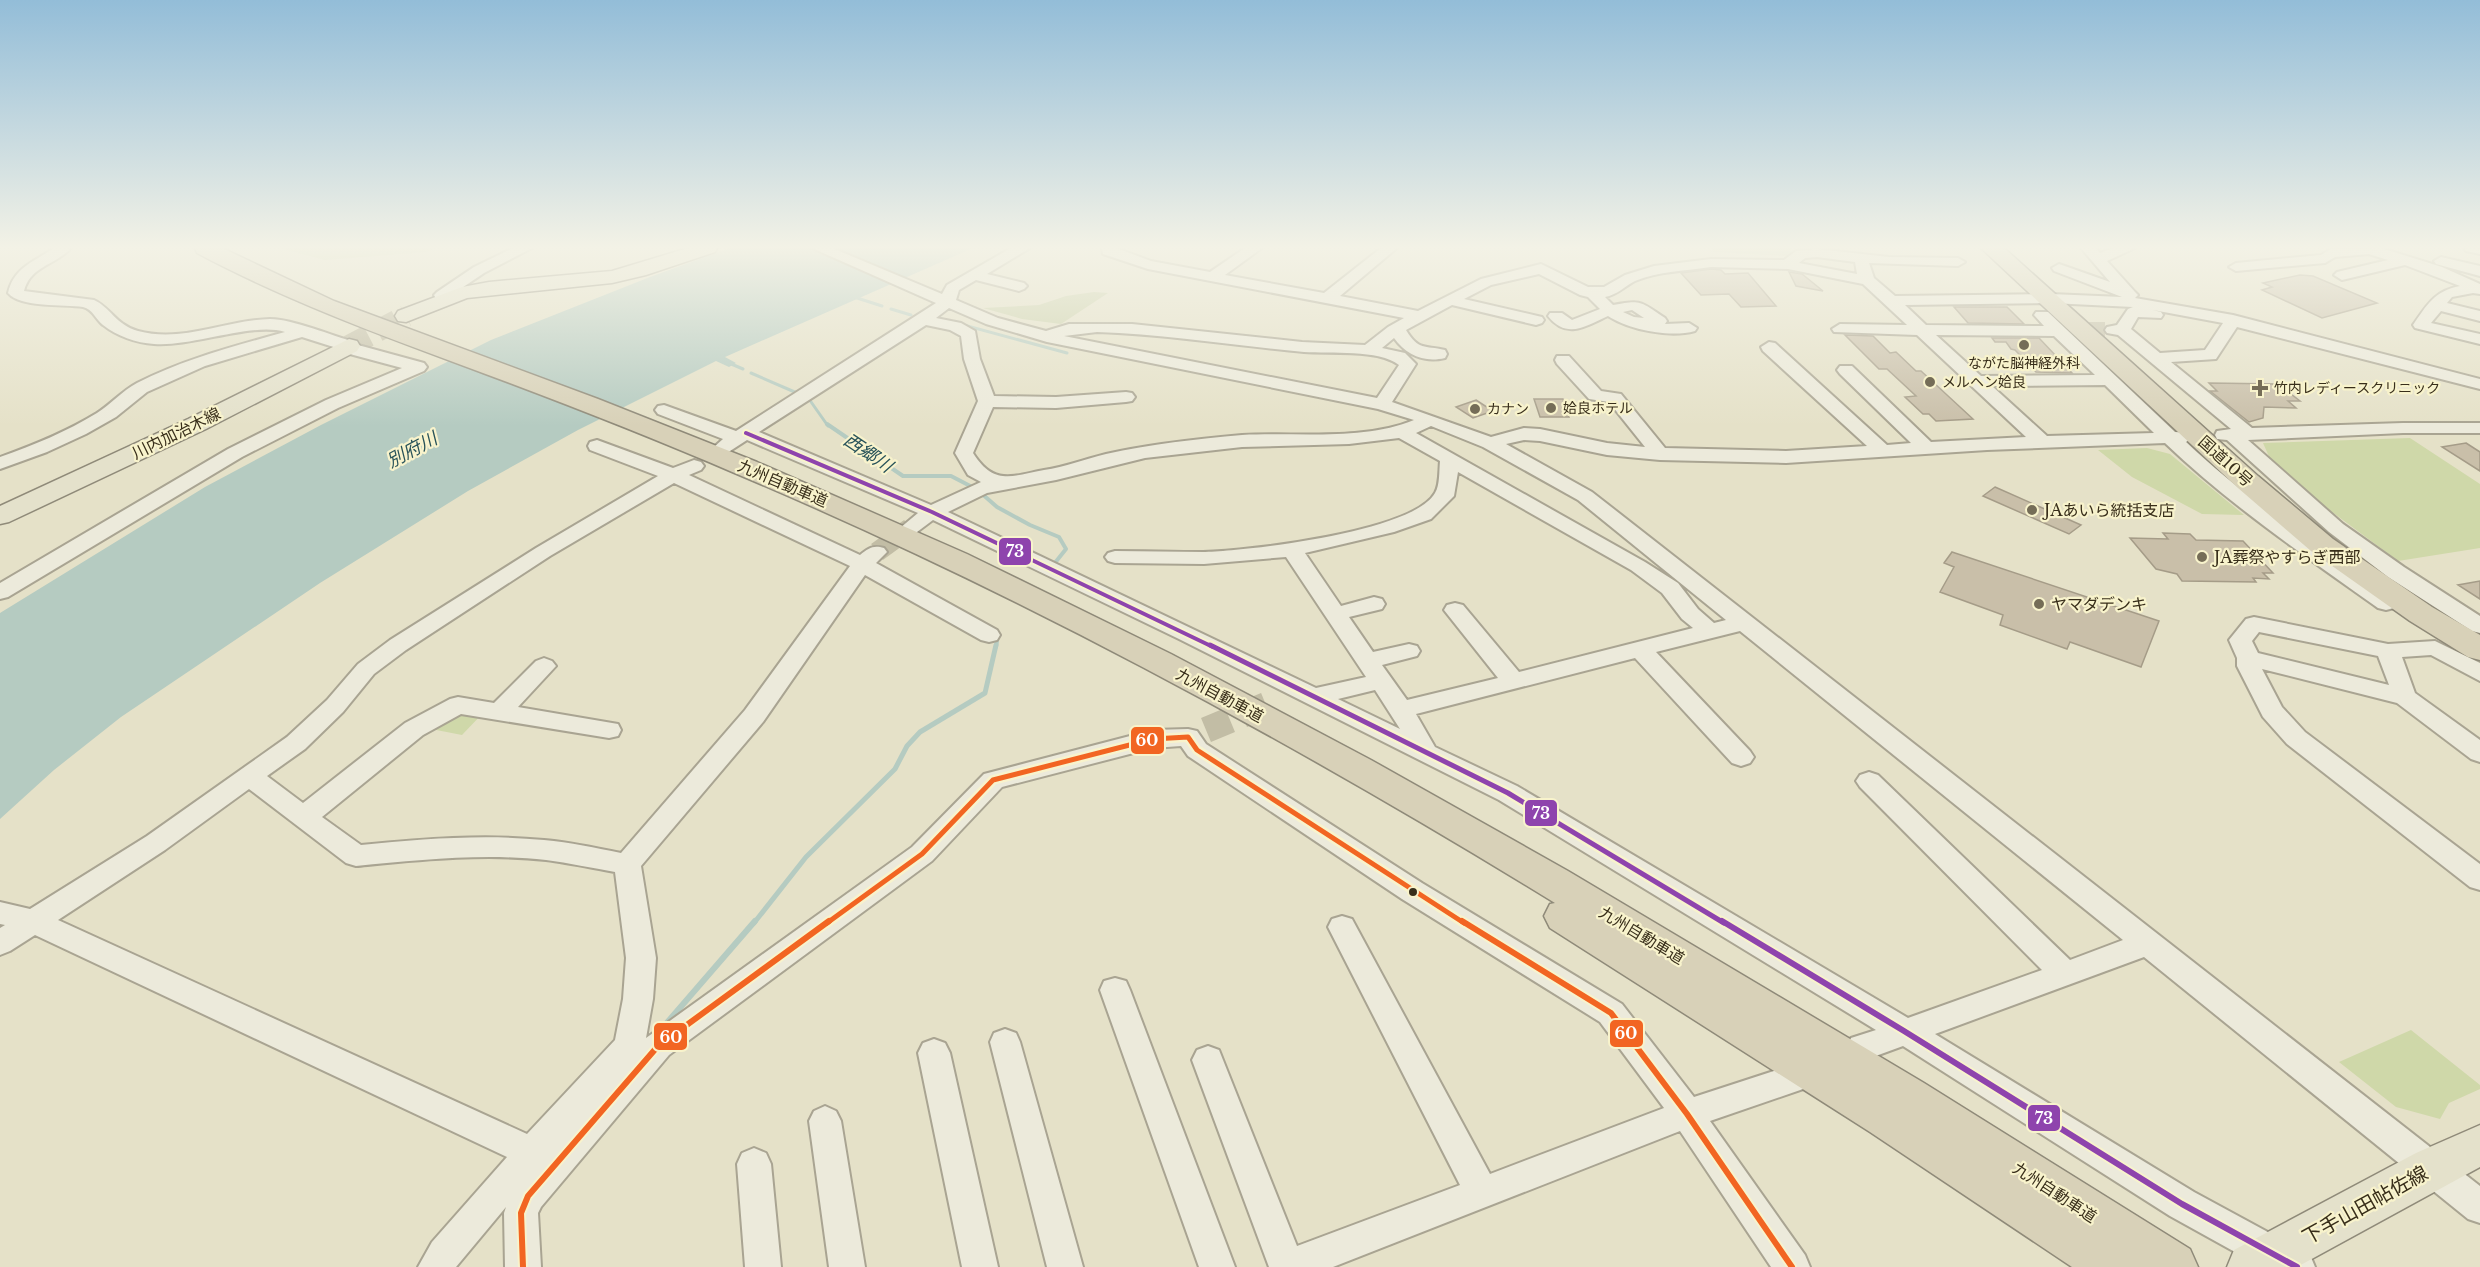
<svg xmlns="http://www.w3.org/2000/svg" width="2480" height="1267" viewBox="0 0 2480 1267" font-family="'Libre Baskerville','Noto Sans JP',serif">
  <rect width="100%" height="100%" fill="#e5e1c8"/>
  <!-- green -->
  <path fill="#cfd8a9" d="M 279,248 L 434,248 L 427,252 L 325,260 Z
    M 2410,438 L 2480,484 L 2480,548 L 2398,561 L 2316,500 L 2271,461 L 2263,443 Z
    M 2147,448 L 2170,454 L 2244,515 L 2202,514 L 2132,477 L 2098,450 Z
    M 457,708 L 484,712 L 462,735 L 426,728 Z
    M 2411,1030 L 2480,1085 L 2480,1089 L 2449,1103 L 2440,1119 L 2396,1107 L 2339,1062 Z"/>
  <!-- cemetery -->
  <path fill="#cad0a9" d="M 1712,248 L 1791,248 L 1790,256 L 1713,252 Z
    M 1094,292 L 1108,293 L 1061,324 L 1022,319 L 983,308 L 1039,305 L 1066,296 Z"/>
  <!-- water -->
  <path fill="#b5cbc1" d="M 730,248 L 973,248 L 725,357 L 736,363 L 729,367 L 716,361 L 578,430 L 468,491 L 320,583 L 121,717 L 54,770 L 0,819 L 0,613 L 205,487 L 321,425 L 491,340 L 650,277 Z"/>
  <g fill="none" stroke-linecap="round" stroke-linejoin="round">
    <!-- stream-far3 -->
    <path stroke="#b5cbc1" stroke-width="3" d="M 854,297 L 882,306
      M 891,309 L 911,315
      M 938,318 L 1067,353
      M 729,363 L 743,369
      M 751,373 L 797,393
      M 809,399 L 828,426"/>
    <!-- stream-far2 -->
    <path stroke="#b5cbc1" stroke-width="4" d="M 827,424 L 903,476 L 951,476 L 976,489
      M 981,493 L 997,507 L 1030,525 L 1059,537 L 1066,549 L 1054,564
      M 996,647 L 998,635"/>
    <!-- stream-far1 -->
    <path stroke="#b5cbc1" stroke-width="5" d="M 754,923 L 806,857 L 895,769 L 907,746 L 920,732 L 985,693 L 996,645"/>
    <!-- stream -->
    <path stroke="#b5cbc1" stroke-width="6" d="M 665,1025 L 755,921"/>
  </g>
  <!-- building -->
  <path fill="#c9bfa9" stroke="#a59c88" stroke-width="1.5" d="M 1711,269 L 1721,270 L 1725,274 L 1748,273 L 1776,306 L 1741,307 L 1729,294 L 1701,295 L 1681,273 Z
    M 1789,272 L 1802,274 L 1823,291 L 1796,286 Z
    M 2300,275 L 2313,276 L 2377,303 L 2322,318 L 2262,290 L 2272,287 L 2263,283 Z
    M 1954,307 L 2007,307 L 2024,324 L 1968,323 Z
    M 1845,335 L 1873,336 L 1890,353 L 1896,352 L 1916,371 L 1921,371 L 1973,419 L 1936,421 L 1929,414 L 1923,414 L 1905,397 L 1916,396 L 1887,369 L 1879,369 Z
    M 1992,338 L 2039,338 L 2072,373 L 2036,372 L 2015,350 L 2011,349 L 2006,342 L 1995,342 Z
    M 2209,383 L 2278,384 L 2300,401 L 2288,401 L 2296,408 L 2264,407 L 2263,418 L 2249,422 L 2210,391 L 2217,391 Z
    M 1534,399 L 1563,399 L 1569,417 L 1540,417 Z
    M 1476,400 L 1493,411 L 1473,418 L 1456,407 Z
    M 2466,443 L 2480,452 L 2480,471 L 2442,447 Z
    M 1995,487 L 2081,525 L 2069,534 L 1983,496 Z
    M 2163,533 L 2190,534 L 2196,540 L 2243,541 L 2273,573 L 2263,573 L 2269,579 L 2253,578 L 2256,582 L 2182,581 L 2177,574 L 2156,569 L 2130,538 L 2168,539 Z
    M 1952,552 L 2159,621 L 2141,667 L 2070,642 L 2067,649 L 2000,625 L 2003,615 L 1940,592 L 1954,567 L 1944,563 Z
    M 2480,581 L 2480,599 L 2458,585 Z"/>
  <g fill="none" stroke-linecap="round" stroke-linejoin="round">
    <!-- minor-tunnel-far2 -->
    <path stroke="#c2bda5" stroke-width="16" stroke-dasharray="16 8" stroke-linecap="butt" d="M 2065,330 L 2113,330"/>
    <!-- minor-tunnel-far1 -->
    <path stroke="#c2bda5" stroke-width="20" stroke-dasharray="20 10" stroke-linecap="butt" d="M 877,552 L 910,528"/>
    <!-- minor-tunnel -->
    <path stroke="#c2bda5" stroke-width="26" stroke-dasharray="26 13" stroke-linecap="butt" d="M 1206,730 L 1276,701"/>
    <!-- major-tunnel -->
    <path stroke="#c2bda5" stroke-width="22" stroke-dasharray="22 10" stroke-linecap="butt" d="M 349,346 L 406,316"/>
    <!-- minor casing -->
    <g stroke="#a9a492" stroke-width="4">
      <path id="minor" d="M 54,248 L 71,248 C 56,265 30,266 24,291 L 94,300 C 110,307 116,325 138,331 C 183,343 226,320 270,319 C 292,319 333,336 355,342 L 358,345 L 424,363 L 427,367 L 424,371 L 338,408 L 242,457 L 8,597 L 0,599 L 0,583 L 228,449 L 326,400 L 402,368 L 346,353 L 343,350 L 302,337 L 205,366 L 147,392 L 116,417 L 86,434 L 47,452 L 0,469 L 0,457 C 34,445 66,432 97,413 C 111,404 122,391 137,383 C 184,359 235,346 285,332 C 252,322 193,347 154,344 C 136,343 117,336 103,325 C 96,320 93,309 83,307 C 64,304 20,308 8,293 C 14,267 34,262 54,248 Z
        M 513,248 L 532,248 L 484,273 L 450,296 L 452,300 L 450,303 L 438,303 L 434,295 L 437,292 L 474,267 Z
        M 812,248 L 832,248 L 942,294 L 947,285 L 1011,248 L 1030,248 L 987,274 L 1024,283 L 1027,286 L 1024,289 L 1019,291 L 976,280 L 959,290 L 956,300 L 998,318 L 1046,331 L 1069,324 L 1132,324 L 1302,342 L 1365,345 L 1388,327 L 1404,318 L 1148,269 L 1103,254 L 1102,248 L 1116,248 L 1151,261 L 1210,272 L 1245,248 L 1262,248 L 1225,275 L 1324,293 L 1381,248 L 1397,248 L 1340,296 L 1418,311 L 1481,279 L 1541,264 L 1588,287 L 1604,287 L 1625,275 L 1654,266 L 1711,259 L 1784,260 L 1796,251 L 1817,249 L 1889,257 L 1958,258 L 1965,262 L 1958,266 L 1869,263 L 1874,278 L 1895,296 L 2051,294 L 2122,297 L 2054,271 L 2052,268 L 2059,264 L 2110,282 L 2081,248 L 2096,248 L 2100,253 L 2113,248 L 2135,248 L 2107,261 L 2135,292 L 2138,295 L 2135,298 L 2233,315 L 2480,379 L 2480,389 L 2237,327 L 2216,359 L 2171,362 L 2252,428 L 2403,423 L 2480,423 L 2480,433 L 2403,433 L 2248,440 L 2343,524 L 2404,567 L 2480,616 L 2480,633 L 2472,631 L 2388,577 L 2329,532 L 2227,440 L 2217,439 L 2215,435 L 2217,431 L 2231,429 L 2118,335 L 2107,333 L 2105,330 L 2107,327 L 2117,325 L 2128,309 L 2133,307 L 2051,303 L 1905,305 L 1926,325 L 2044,326 L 2034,315 L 2036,312 L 2048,312 L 2175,432 L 2191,433 L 2193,437 L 2186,442 C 2248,501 2323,549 2394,598 L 2397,603 L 2394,608 L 2386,610 L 2378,608 C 2305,556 2230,505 2165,443 L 1987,450 L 1786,463 L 1660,460 L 1607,455 L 1540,441 L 1524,440 L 1506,444 L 1592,492 L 2480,1186 L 2480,1223 L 2468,1219 L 2144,957 L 1935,1034 L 2194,1192 L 2310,1255 L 2315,1267 L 2262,1267 L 2170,1216 L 1903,1046 L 1862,1061 L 1851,1058 L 1846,1048 L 1851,1038 L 1876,1030 L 1499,800 L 1179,639 L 933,520 L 917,532 L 903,532 L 900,528 L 918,513 L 747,440 L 730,451 L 716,451 L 714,447 L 723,439 L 658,414 L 655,410 L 658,406 L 664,405 L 736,431 L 936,303 ZM 1817,257 L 1855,262 L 1857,274 L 1799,263 L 1805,258 ZM 1711,267 L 1788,269 L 1863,284 L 1907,325 L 1840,324 L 1832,329 L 1834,332 L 1917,335 L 2026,437 L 1931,442 L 1852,366 L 1840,366 L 1837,370 L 1840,374 L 1911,443 L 1887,445 L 1775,343 L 1769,342 L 1761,347 L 1763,351 L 1867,446 L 1786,451 L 1665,448 L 1621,394 L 1601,391 L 1569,356 L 1557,356 L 1555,360 L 1557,364 L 1589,399 L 1609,402 L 1645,447 L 1607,443 L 1540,429 L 1524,428 L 1491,437 L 1392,402 L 1416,364 L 1405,353 L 1382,348 L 1394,338 C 1406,355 1424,363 1445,358 L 1447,354 L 1445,350 C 1424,345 1419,351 1406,330 L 1452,305 L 1536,325 L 1542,323 L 1544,320 L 1542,317 L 1464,299 L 1491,285 L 1539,274 L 1580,295 L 1588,297 L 1600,309 L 1572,320 L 1562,313 L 1550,313 L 1548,316 C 1567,340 1586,326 1608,316 C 1630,330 1670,338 1695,331 L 1697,328 L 1689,323 L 1665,324 L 1667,321 L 1665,318 C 1641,302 1642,299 1613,305 L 1605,297 C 1617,295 1625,286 1635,281 C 1658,271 1687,271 1711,267 ZM 949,308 L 986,324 L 1047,342 L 1378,409 L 1414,420 C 1364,441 1296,432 1242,435 C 1197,439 1150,444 1106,454 C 1085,459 1065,467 1044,470 C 1012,476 994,486 973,453 L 993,407 L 1056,408 L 1126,402 L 1132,401 L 1135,397 L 1132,393 L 1126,392 L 1056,397 L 994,396 L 980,359 L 975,331 L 961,323 L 936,318 ZM 1632,310 L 1644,318 L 1634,317 L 1623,312 ZM 2153,310 L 2223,323 L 2205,350 L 2160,353 L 2131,329 L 2138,317 L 2161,318 L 2163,315 L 2161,312 ZM 926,325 L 950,330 L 961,336 L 964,359 L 978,401 L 955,453 L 968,475 L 981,482 L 931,505 L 759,432 ZM 1097,332 C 1167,334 1235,346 1304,352 C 1330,354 1379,349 1399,365 L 1377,398 L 1064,336 ZM 1936,335 L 2054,336 L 2095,375 L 1981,376 ZM 2105,385 L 2154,433 L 2047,436 L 1992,386 ZM 1431,426 L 1483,447 L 1578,500 L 1726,620 L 1714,623 L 1698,609 L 1678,583 L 1645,562 L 1416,433 ZM 1399,438 L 1440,461 C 1439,471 1440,485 1435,493 C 1413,532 1247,551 1203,552 C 1173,552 1144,551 1115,551 L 1108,553 L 1105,557 L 1108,561 L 1115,563 L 1204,564 L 1286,557 L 1366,677 L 1316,688 L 948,512 L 987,493 L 1056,480 L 1145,458 L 1242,447 L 1349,444 ZM 1458,472 L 1631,570 L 1662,593 L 1682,619 L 1693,628 L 1519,672 L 1463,605 L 1455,603 L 1447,605 L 1444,610 L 1498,678 L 1407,700 L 1382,665 L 1417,656 L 1420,651 L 1417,646 L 1409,644 L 1373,652 L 1349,617 L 1382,609 L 1385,604 L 1382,599 L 1374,597 L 1341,606 L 1305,553 L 1394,532 L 1431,519 L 1454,496 ZM 1740,631 L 2123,940 L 2070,960 L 1878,775 L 1869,772 L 1860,775 L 1856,781 L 1860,787 L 2042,970 L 1908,1018 L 1517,786 L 1435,747 L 1416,714 L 1635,658 L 1732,763 L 1741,766 L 1750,763 L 1754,757 L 1750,751 L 1656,652 ZM 1375,690 L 1400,729 L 1338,699 Z
        M 2381,248 L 2442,267 L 2480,284 L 2480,294 L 2473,293 L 2452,297 L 2447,303 L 2480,311 L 2480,321 L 2441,311 L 2431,323 L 2480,334 L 2480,344 L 2415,328 L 2413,325 C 2427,305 2434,291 2460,286 L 2405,265 L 2342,280 L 2334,275 L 2337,272 L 2388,260 L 2369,254 L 2335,257 L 2325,263 L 2236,271 L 2229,267 L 2236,263 L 2321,255 L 2331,249 Z
        M 2464,248 L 2480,248 L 2480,254 L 2466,251 Z
        M 2441,257 L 2480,266 L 2480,276 L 2436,264 L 2434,261 Z
        M 597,440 L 673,468 L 694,460 L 701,462 L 704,466 L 701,470 L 689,475 L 860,555 C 869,548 873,545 884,548 L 887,552 L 876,563 L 997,630 L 1000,635 L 997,640 L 989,642 L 981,640 L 865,575 L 763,722 L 641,866 L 656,958 L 653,999 L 646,1038 L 912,847 L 984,774 L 1153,730 L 1188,729 L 1197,731 L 1206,744 L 1422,883 L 1622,1004 L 1694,1097 L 1795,1064 L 1806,1068 L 1811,1078 L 1806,1088 L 1710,1121 L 1805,1255 L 1810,1267 L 1771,1267 L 1680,1131 L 1333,1267 L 1269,1267 L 1192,1060 L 1197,1050 L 1208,1046 L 1219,1050 L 1297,1246 L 1460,1185 L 1328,927 L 1332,919 L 1342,916 L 1352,919 L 1490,1174 L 1664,1108 L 1600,1022 L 1402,899 L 1188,756 L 1181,746 L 1153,748 L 1002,787 L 932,861 L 669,1055 L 541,1207 L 538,1213 L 541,1267 L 505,1267 L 504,1213 L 506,1207 L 456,1267 L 418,1267 L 432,1242 L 507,1157 L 35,935 L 10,951 L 0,955 L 0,928 L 5,925 L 0,924 L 0,902 L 30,909 L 147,836 L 287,737 L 327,700 L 358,664 L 390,640 L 536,548 L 658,476 L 590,450 L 588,446 L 590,442 ZM 674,483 L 850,566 L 745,710 L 621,853 C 596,848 570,842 544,840 C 483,834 422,839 361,845 L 322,817 L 423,735 L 461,714 L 609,738 L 618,736 L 621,730 L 618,724 L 518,707 L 556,666 L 552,661 L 544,658 L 536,661 L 494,703 L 458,697 L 450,699 L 405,723 L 303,803 L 267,776 L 305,749 L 343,712 L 374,674 L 406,650 L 550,556 ZM 249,789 L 346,863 L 356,866 C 419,860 483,853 546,860 C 569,863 592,868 615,872 L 626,958 L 623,999 L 615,1040 L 527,1134 L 58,920 L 165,850 Z
        M 2254,617 L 2388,644 L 2435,641 L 2480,663 L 2480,681 L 2431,655 L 2402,657 L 2415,693 L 2480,740 L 2480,762 L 2471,759 L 2397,703 L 2262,669 L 2282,707 L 2305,732 L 2480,864 L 2480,890 L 2470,887 L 2287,744 L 2263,717 L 2237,666 L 2237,658 L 2229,640 L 2246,619 ZM 2259,632 L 2378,656 L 2389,685 L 2258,653 L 2252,641 Z
        M 1115,978 L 1126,981 L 1130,990 L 1235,1267 L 1199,1267 L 1100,990 L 1104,981 Z
        M 1005,1029 L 1016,1033 L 1020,1042 L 1083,1267 L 1047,1267 L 990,1042 L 994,1033 Z
        M 934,1039 L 945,1043 L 950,1053 L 998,1267 L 962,1267 L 918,1053 L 923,1043 Z
        M 825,1106 L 836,1111 L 841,1121 L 865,1267 L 829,1267 L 809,1121 L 814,1111 Z
        M 754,1148 L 766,1153 L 771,1164 L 781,1267 L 745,1267 L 737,1164 L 742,1153 Z"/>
    </g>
    <!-- major casing -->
    <g stroke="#8f8a79" stroke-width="3">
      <path id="major" d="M 688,248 L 717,248 L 715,252 L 646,275 L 612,283 L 467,298 L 406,322 L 398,321 L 395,316 L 398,311 L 462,287 L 489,282 L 612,271 Z
        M 349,339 L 357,341 L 360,346 L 357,351 L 206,429 L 9,522 L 0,524 L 0,506 L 188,419 Z
        M 2480,1125 L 2480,1167 L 2297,1267 L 2227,1267 L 2234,1250 L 2416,1153 Z"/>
    </g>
    <!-- highway casing -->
    <g stroke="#8f8a79" stroke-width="3">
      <path id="highway" d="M 195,248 L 222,248 L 334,301 L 598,399 L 757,462 L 967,554 L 1171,654 L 1371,760 L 1568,871 L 1924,1083 L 2190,1249 L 2198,1267 L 2072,1267 L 1870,1132 L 1550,928 L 1544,916 L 1550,904 L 1555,903 C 1293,742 1021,594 737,474 C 653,438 569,405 483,373 C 386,337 289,302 197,253 Z
        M 1981,248 L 2004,248 L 2258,476 L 2333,539 L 2432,607 L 2480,635 L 2480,660 L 2468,657 L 2410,621 L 2311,551 L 2238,488 Z"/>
    </g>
    <!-- minor -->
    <use href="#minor" fill="#eceadb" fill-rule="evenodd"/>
    <!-- major -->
    <use href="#major" fill="#e4e1cb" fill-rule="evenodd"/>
    <!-- highway -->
    <use href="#highway" fill="#d8d1b8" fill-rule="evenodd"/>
    <!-- bus-1-far2 casing -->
    <g stroke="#f8f3cc" stroke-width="8">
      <path id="bus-1-far2" d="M 746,433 L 932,512 L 1213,647"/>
    </g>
    <!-- bus-1-far1 casing -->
    <g stroke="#f8f3cc" stroke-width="10">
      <path id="bus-1-far1" d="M 1210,645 L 1508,793 L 1724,923"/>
    </g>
    <!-- bus-1 casing -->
    <g stroke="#f8f3cc" stroke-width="10">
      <path id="bus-1" d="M 1722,921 L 1904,1031 L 2182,1204 L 2297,1267"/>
    </g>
    <!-- bus-2-far1 casing -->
    <g stroke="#f8f3cc" stroke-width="10">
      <path id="bus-2-far1" d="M 827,923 L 922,854 L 993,780 L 1153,739 L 1188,737 L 1197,750 L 1464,923"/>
    </g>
    <!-- bus-2 casing -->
    <g stroke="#f8f3cc" stroke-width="10">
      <path id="bus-2" d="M 1462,921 L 1611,1013 L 1687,1114 L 1792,1267
        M 523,1267 L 521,1213 L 528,1196 L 658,1046 L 829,921"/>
    </g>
    <!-- bus-1-far2 -->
    <use href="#bus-1-far2" stroke="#8e44ad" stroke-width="4"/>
    <!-- bus-1-far1 -->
    <use href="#bus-1-far1" stroke="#8e44ad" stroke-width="5"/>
    <!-- bus-1 -->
    <use href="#bus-1" stroke="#8e44ad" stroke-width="6"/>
    <!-- bus-2-far1 -->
    <use href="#bus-2-far1" stroke="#f26522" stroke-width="5"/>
    <!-- bus-2 -->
    <use href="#bus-2" stroke="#f26522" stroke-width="6"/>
  </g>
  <!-- sky -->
  <linearGradient id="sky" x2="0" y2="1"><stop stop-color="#93bdd8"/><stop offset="0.58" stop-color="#f3f2e6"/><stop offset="1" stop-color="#f3f2e6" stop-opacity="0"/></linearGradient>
  <rect width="2480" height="426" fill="url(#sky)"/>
  <!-- markers -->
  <g fill="#756d57" stroke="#f8f3cc" stroke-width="2">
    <circle cx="2024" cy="345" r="6"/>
    <circle cx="1930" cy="382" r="6"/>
    <path d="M2257 379h6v6h6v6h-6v6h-6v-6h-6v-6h6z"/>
    <circle cx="1551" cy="408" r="6"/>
    <circle cx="1475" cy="409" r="6"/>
    <circle cx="2032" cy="510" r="6"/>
    <circle cx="2202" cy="557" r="6"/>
    <circle cx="2039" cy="604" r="6"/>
  </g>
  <circle fill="#382e1a" stroke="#f8f3cc" stroke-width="2" cx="1413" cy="892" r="5"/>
  <g text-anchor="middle" stroke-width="4.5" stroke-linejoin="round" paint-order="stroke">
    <!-- far-poi labels -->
    <g font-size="14" fill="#382e1a" stroke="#f8f3cc" text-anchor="start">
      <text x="2024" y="368" text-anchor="middle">ながた脳神経外科</text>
      <text x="1942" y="387">メルヘン姶良</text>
      <text x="2274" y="393">竹内レディースクリニック</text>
      <text x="1563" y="413">姶良ホテル</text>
      <text x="1487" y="414">カナン</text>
    </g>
    <!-- street labels -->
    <g font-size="16" fill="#382e1a" stroke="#f8f3cc">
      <text transform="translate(176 433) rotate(-26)" y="6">川内加治木線</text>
      <text transform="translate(2226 461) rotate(42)" y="6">国道10号</text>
      <text transform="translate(783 483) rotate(23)" y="6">九州自動車道</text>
      <text transform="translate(1220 695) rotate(28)" y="6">九州自動車道</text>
      <text transform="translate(1642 935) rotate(31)" y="6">九州自動車道</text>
      <text transform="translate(2055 1192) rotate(33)" y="6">九州自動車道</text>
    </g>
    <!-- poi labels -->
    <g font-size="16" fill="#382e1a" stroke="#f8f3cc" text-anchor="start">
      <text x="2044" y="516">JAあいら統括支店</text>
      <text x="2214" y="563">JA葬祭やすらぎ西部</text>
      <text x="2051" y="610">ヤマダデンキ</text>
    </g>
    <!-- water labels -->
    <g font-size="18" font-style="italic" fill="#285359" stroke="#f8f3cc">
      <text transform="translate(412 450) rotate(-28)" y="6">別府川</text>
      <text transform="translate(868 453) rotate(34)" y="6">西郷川</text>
    </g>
    <!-- near-street labels -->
    <g font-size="20" fill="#382e1a" stroke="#f8f3cc">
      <text transform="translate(2365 1205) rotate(-29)" y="7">下手山田帖佐線</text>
    </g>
  </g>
  <g stroke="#f8f3cc" stroke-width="2">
    <rect x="998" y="537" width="34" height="29" rx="6" fill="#8e44ad"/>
    <rect x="1130" y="726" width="35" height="29" rx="6" fill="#f26522"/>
    <rect x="1524" y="799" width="34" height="28" rx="6" fill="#8e44ad"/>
    <rect x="1609" y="1019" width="35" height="29" rx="6" fill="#f26522"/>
    <rect x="653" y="1022" width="35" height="29" rx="6" fill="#f26522"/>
    <rect x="2027" y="1104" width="34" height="28" rx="6" fill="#8e44ad"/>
  </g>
  <g font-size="16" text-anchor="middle" font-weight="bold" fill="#fff">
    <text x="1015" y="557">73</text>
    <text x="1147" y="746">60</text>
    <text x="1541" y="819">73</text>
    <text x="1626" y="1039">60</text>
    <text x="671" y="1043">60</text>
    <text x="2044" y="1124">73</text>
  </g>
</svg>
